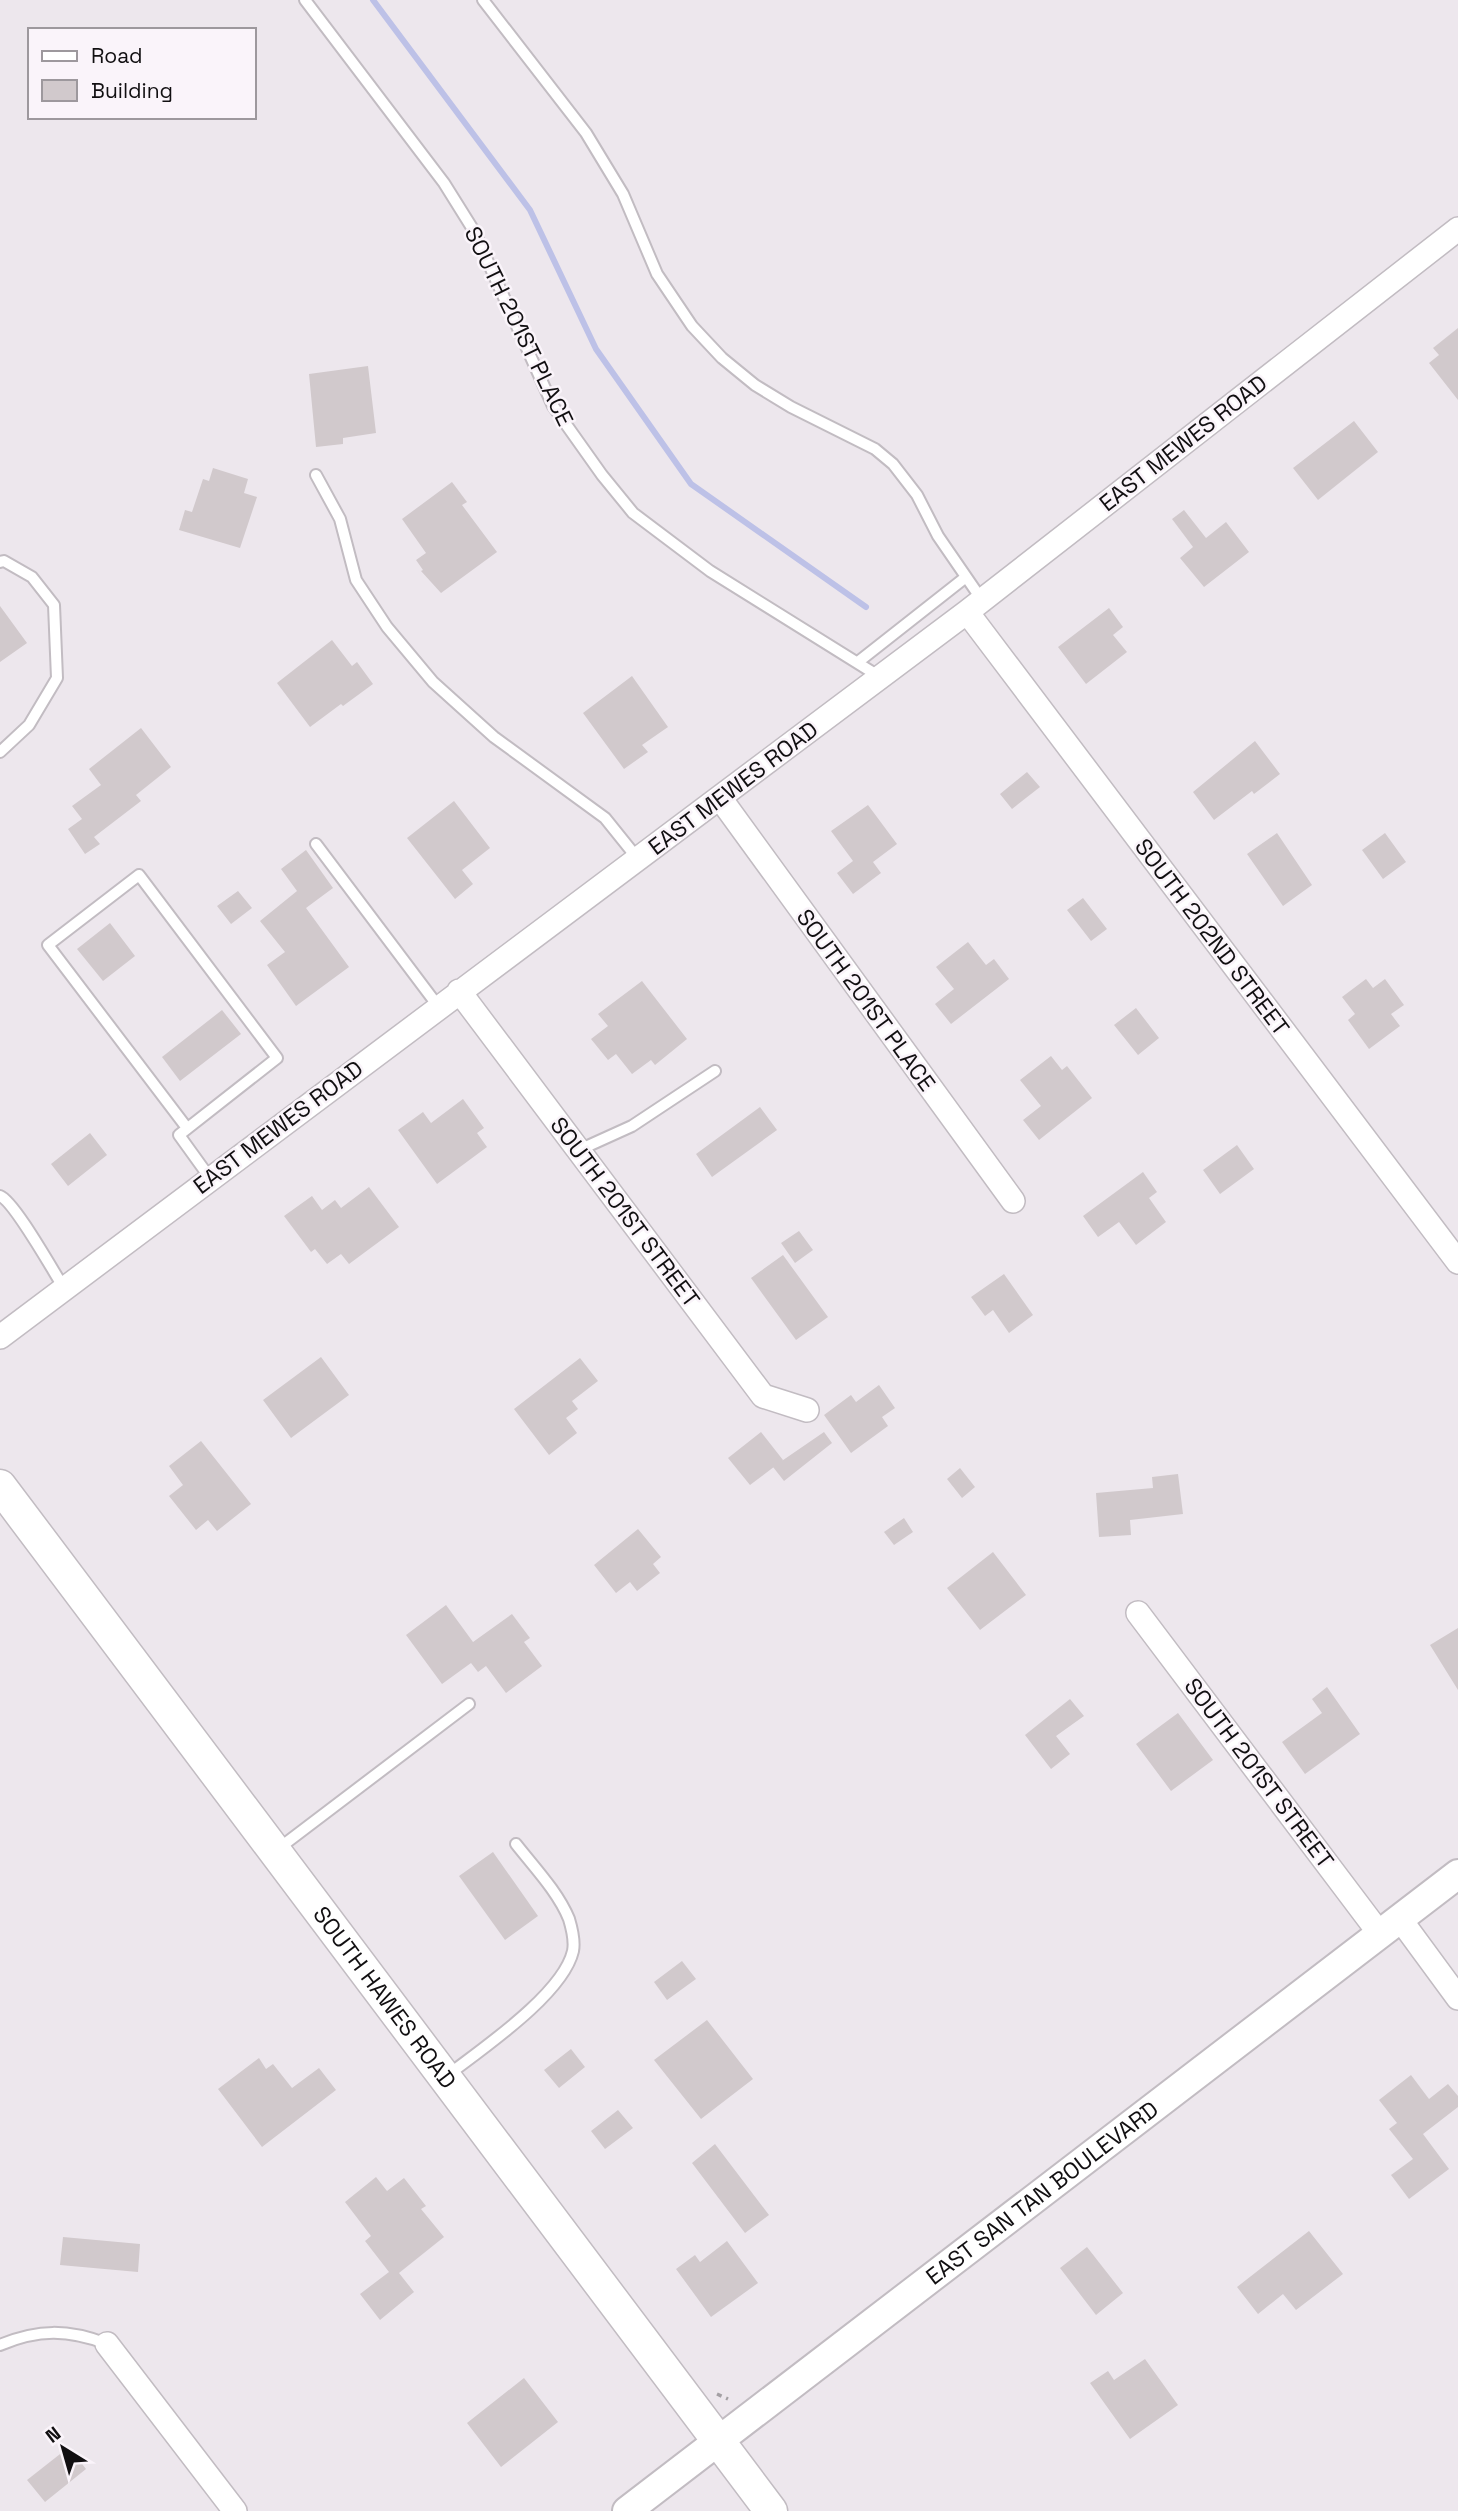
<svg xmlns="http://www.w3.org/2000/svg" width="1458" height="2511" viewBox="0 0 1458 2511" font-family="'Space Grotesk',sans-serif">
  <rect width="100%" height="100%" fill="#ede7ed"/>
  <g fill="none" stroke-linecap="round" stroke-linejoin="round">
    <!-- stream -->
    <path stroke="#bdc1e7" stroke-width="6" d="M 373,0 L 530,210 L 596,349 L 691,484 L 866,607"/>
  </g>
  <!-- building -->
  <path fill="#d1c9cc" d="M 1458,328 L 1458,400 L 1429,363 L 1439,355 L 1433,348 Z
    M 368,366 L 376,433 L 343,438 L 343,444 L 316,447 L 309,374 Z
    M 1354,421 L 1378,452 L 1318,500 L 1293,468 Z
    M 213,468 L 248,479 L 244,493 L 257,497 L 240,548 L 179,530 L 185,510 L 192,512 L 203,479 L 209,481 Z
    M 452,482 L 467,502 L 462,505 L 497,552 L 441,593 L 421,571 L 423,570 L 416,560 L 426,553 L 402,519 Z
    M 1184,510 L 1206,538 L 1226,522 L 1249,552 L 1204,587 L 1180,558 L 1193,547 L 1172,519 Z
    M 0,606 L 27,643 L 0,662 Z
    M 1109,608 L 1123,627 L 1113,635 L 1127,652 L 1086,684 L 1058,647 Z
    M 332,640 L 352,666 L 357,662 L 373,684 L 343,706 L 341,704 L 310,727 L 277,683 Z
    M 632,676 L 668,727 L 642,745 L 648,752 L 624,769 L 583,713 Z
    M 141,728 L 171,767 L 136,795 L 141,801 L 94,837 L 100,844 L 85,854 L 68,829 L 82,819 L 72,806 L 101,785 L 89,769 Z
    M 1255,741 L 1280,774 L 1254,794 L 1252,791 L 1214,820 L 1193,792 Z
    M 1027,772 L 1040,787 L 1012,809 L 1000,794 Z
    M 454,801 L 490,848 L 462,870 L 473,884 L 455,899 L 407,838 Z
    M 868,805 L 897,844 L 873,862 L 881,873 L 853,894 L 837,873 L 853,861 L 831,831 Z
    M 1277,833 L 1312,885 L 1283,906 L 1247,854 Z
    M 1385,833 L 1406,862 L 1383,879 L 1362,850 Z
    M 306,850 L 333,888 L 306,908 L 349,967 L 296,1006 L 267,965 L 285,952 L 260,921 L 297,891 L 281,869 Z
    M 238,891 L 252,908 L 231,924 L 217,906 Z
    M 1083,898 L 1107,929 L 1091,941 L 1067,910 Z
    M 110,923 L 135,956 L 103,981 L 77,949 Z
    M 968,942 L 986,965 L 994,959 L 1009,979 L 951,1024 L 935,1004 L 954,989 L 936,967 Z
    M 1366,979 L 1373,988 L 1385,979 L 1404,1005 L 1391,1014 L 1400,1026 L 1369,1049 L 1348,1020 L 1355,1014 L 1342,997 Z
    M 642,981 L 687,1039 L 655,1065 L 651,1060 L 632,1074 L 616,1054 L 608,1060 L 591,1039 L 608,1026 L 598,1014 Z
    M 1136,1008 L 1159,1038 L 1138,1055 L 1114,1025 Z
    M 222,1010 L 241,1034 L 180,1081 L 162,1057 Z
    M 1051,1056 L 1062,1070 L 1067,1066 L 1092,1098 L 1039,1140 L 1023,1120 L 1041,1106 L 1020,1080 Z
    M 463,1099 L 484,1128 L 477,1133 L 487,1147 L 437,1184 L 398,1130 L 423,1112 L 431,1123 Z
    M 760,1107 L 777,1130 L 712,1177 L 696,1154 Z
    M 90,1133 L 107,1155 L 68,1186 L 51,1164 Z
    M 1237,1145 L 1254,1169 L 1220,1194 L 1203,1170 Z
    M 1143,1172 L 1157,1192 L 1149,1198 L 1166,1222 L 1136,1245 L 1119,1222 L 1098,1237 L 1083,1216 Z
    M 369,1187 L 399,1227 L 349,1264 L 341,1254 L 327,1264 L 315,1249 L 311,1252 L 284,1216 L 312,1196 L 322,1210 L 335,1200 L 341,1208 Z
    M 799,1231 L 813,1250 L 795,1263 L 781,1243 Z
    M 783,1255 L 828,1317 L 796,1340 L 751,1278 Z
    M 1004,1274 L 1033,1315 L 1009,1333 L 993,1310 L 985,1316 L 971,1297 Z
    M 321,1357 L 349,1395 L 291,1438 L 263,1400 Z
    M 580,1358 L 598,1381 L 572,1401 L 578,1409 L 566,1418 L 577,1433 L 549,1455 L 514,1409 Z
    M 879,1385 L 895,1408 L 882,1417 L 888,1426 L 851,1453 L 824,1415 L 851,1395 L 856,1402 Z
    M 761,1432 L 783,1460 L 750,1485 L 728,1458 Z
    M 824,1432 L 832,1443 L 784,1481 L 773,1467 Z
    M 201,1441 L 251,1504 L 217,1531 L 208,1520 L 196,1530 L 169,1496 L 183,1485 L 169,1466 Z
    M 960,1468 L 975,1487 L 962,1498 L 947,1479 Z
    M 1178,1474 L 1183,1514 L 1130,1520 L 1131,1535 L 1099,1537 L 1096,1493 L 1153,1488 L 1152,1477 Z
    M 904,1518 L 913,1532 L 894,1545 L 884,1532 Z
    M 638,1529 L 661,1557 L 653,1564 L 660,1573 L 637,1591 L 630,1582 L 616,1593 L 594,1565 Z
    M 993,1552 L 1026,1595 L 980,1630 L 947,1588 Z
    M 446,1605 L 473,1642 L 512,1614 L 530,1638 L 524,1642 L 542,1666 L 506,1693 L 486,1666 L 478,1672 L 471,1663 L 442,1684 L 406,1635 Z
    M 1458,1628 L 1458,1690 L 1430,1645 Z
    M 1327,1687 L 1360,1734 L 1305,1774 L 1282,1742 L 1322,1713 L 1312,1699 Z
    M 1070,1699 L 1084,1716 L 1056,1736 L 1070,1754 L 1051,1769 L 1025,1735 Z
    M 1178,1713 L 1213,1760 L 1171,1791 L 1136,1744 Z
    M 493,1852 L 538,1916 L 505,1940 L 459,1876 Z
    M 682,1961 L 696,1979 L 667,2000 L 654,1982 Z
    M 707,2020 L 753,2079 L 701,2119 L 654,2060 Z
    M 571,2049 L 585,2067 L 559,2088 L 544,2070 Z
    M 259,2058 L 266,2069 L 273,2064 L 292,2088 L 319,2068 L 336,2090 L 262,2147 L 218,2089 Z
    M 1411,2075 L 1429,2099 L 1448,2084 L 1458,2096 L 1458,2107 L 1423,2134 L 1449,2169 L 1409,2199 L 1391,2175 L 1413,2159 L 1389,2129 L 1397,2123 L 1379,2100 Z
    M 618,2110 L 633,2128 L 605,2149 L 591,2131 Z
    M 715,2144 L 769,2215 L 745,2233 L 692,2163 Z
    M 376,2177 L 387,2191 L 404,2178 L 426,2206 L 421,2209 L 444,2237 L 399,2273 L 414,2292 L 380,2320 L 360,2294 L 389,2272 L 365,2241 L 371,2236 L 345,2202 Z
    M 1309,2231 L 1343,2274 L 1296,2310 L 1283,2294 L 1258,2314 L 1237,2287 Z
    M 63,2237 L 140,2244 L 138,2272 L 60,2265 Z
    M 727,2241 L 758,2283 L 711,2317 L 676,2269 L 695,2255 L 700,2262 Z
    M 1087,2247 L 1123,2293 L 1096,2315 L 1060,2268 Z
    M 1145,2359 L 1178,2405 L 1130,2439 L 1090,2383 L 1108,2371 L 1114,2380 Z
    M 524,2378 L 558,2422 L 501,2467 L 467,2423 Z
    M 69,2447 L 86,2469 L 45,2502 L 27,2480 Z"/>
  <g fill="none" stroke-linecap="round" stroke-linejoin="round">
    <!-- service casing -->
    <g stroke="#c2bcc2" stroke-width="14">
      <path id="service" d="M 305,0 L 444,183 L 474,231 L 553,406 L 602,475 L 633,513 L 710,571 L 880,677
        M 483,0 L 586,133 L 623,194 L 657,274 L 692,326 L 722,358 L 755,385 L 791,407 L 875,449 L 893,464 L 917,495 L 938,536 L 982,600
        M 316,475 L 340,519 L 356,580 L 387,627 L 433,682 L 494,737 L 605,818 L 638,859
        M 0,562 L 4,561 L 32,577 L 54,605 L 57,678 L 29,725 L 0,752
        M 858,662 L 966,577
        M 316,844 L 438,1006
        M 187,1128 L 48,945 L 139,875 L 277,1058 L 179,1135 L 210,1178
        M 579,1150 L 632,1126 L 715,1071
        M 0,1196 C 14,1201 53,1271 64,1288
        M 278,1849 L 469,1704
        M 448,2075 C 483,2048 563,1994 573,1951 C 575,1941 572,1929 569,1919 C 558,1892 534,1867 516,1844
        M 0,2345 C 38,2329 68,2329 107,2344"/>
    </g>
    <!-- minor casing -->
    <g stroke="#c2bcc2" stroke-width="26">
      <path id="minor" d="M 967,612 L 1458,1262
        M 720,798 L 1013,1201
        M 459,991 L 763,1396 L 807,1410
        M 0,1337 L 967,612 L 1458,229
        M 1138,1613 L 1380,1934
        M 1400,1919 L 1458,1998
        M 107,2344 L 235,2511"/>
    </g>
    <!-- tertiary casing -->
    <g stroke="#c2bcc2" stroke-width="32">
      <g id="tertiary">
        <path id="s1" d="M 627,2511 L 1458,1874"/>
      </g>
    </g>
    <!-- secondary casing -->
    <g stroke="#c2bcc2" stroke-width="35">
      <g id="secondary">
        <path id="s2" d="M 0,1486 L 771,2511"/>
      </g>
    </g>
    <!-- path -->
    <path stroke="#a4a0a4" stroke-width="3.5" stroke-dasharray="5 5" stroke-linecap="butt" d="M 717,2394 L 728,2399"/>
    <!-- service -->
    <use href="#service" stroke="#fff" stroke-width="10"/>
    <!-- minor -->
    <use href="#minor" stroke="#fff" stroke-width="23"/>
    <!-- tertiary -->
    <use href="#tertiary" stroke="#fff" stroke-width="28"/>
    <!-- secondary -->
    <use href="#secondary" stroke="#fff" stroke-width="32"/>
  </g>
  <g text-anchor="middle" stroke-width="5" stroke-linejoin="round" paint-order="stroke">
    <!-- street labels -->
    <g font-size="23" fill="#110f11" stroke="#faf4fa">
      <text transform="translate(519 326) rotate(64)" y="8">SOUTH 201ST PLACE</text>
      <text transform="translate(1183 443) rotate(-38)" y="8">EAST MEWES ROAD</text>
      <text transform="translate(733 788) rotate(-37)" y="8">EAST MEWES ROAD</text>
      <text transform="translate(1212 937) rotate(53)" y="8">SOUTH 202ND STREET</text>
      <text transform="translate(866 1000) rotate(54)" y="8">SOUTH 201ST PLACE</text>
      <text transform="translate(278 1127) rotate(-37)" y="8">EAST MEWES ROAD</text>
      <text transform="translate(625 1212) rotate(53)" y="8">SOUTH 201ST STREET</text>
      <text transform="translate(1259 1773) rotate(53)" y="8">SOUTH 201ST STREET</text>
      <text dy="8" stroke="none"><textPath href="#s2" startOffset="640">SOUTH HAWES ROAD</textPath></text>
      <text dy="8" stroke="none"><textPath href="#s1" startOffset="523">EAST SAN TAN BOULEVARD</textPath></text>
    </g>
  </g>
  <!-- legend -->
  <rect x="28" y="28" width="228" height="91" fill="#faf4fa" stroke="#9d989d" stroke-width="2"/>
  <rect x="42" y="51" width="35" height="10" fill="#ffffff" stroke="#9d989d" stroke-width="2"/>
  <text x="91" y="63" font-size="21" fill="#110f11">Road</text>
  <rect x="42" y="80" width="35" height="21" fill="#d1c9cc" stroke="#9d989d" stroke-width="2"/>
  <text x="91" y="98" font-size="21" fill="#110f11">Building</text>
  <!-- north arrow -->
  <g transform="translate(63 2448) rotate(323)" stroke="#faf4fa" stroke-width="5" paint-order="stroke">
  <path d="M0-5L12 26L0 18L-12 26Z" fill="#110f11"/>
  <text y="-10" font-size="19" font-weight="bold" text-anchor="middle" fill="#110f11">N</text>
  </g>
</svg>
